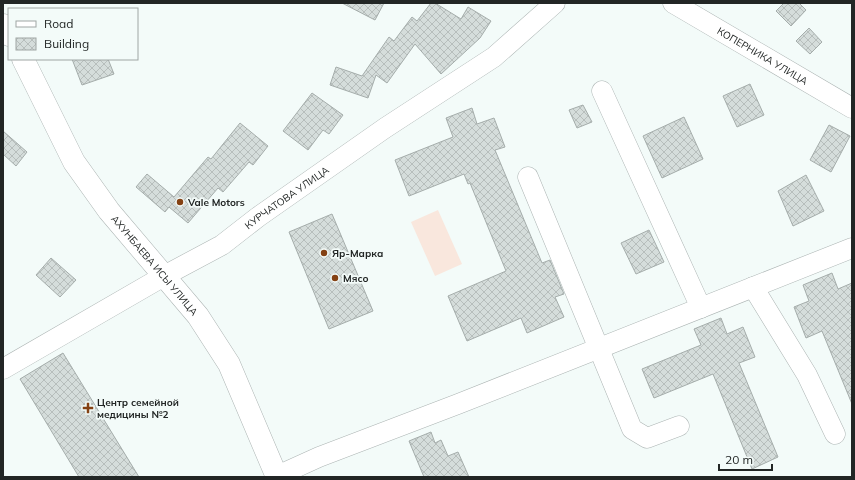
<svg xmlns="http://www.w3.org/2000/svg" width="855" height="480" viewBox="0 0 855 480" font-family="Mulish,sans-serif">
  <defs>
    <pattern id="building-cross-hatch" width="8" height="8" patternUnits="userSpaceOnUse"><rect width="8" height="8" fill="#d5dddb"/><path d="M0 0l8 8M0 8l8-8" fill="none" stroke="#b7bebc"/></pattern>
  </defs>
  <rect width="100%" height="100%" fill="#f3fbf9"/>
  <!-- green -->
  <path fill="#f9e7dd" d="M 438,210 L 462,264 L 435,276 L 411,222 Z"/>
  <!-- building -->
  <path fill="url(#building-cross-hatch)" stroke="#a5adab" d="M 342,3 L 384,3 L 375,20 Z
    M 431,3 L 435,3 L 461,19 L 468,7 L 491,21 L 480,38 L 441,74 L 415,44 L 387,83 L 376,75 L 368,98 L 330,85 L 336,67 L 362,76 L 389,37 L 394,41 L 412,17 L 417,21 Z
    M 784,3 L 799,3 L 806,10 L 791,26 L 776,11 Z
    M 809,28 L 822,42 L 810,54 L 796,41 Z
    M 72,59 L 108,59 L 114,74 L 82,85 Z
    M 750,84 L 764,115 L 737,127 L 723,96 Z
    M 312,93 L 343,115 L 329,134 L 323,130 L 308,150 L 283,131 Z
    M 583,105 L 592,122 L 577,128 L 569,110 Z
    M 472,108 L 477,124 L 494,118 L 505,147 L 495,150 L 542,263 L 550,260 L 564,294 L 555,297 L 564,317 L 527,333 L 521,318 L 467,341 L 448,296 L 506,271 L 470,183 L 468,184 L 464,174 L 409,196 L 395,160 L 453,137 L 446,118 Z
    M 684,117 L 703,159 L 662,178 L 643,136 Z
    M 240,123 L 268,146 L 253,165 L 249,162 L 223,192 L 218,188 L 188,223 L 169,207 L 165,212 L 136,187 L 147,174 L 174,197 L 208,157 L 211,159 Z
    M 829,125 L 850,136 L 831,172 L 810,160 Z
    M 3,131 L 27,152 L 16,166 L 3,154 Z
    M 806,175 L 824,211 L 793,226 L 778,191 Z
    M 332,214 L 373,311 L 329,329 L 289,232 Z
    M 649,230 L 664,262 L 636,274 L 621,243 Z
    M 51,258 L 76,280 L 60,297 L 36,275 Z
    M 832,273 L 838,289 L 852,283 L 852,404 L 822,331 L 806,338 L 794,307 L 809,301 L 803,285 Z
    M 721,318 L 727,334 L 743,327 L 755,357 L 739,363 L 778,457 L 752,469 L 713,374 L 654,398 L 642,369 L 701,345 L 694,329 Z
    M 63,353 L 139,477 L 79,477 L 20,379 Z
    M 431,432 L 435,443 L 441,440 L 448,456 L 458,452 L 469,477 L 424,477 L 409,441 Z"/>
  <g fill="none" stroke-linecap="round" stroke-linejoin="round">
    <!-- minor casing -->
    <g stroke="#acb4b3" stroke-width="21">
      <g id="minor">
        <path id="s1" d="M 673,3 L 852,108"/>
        <path d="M 602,91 L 701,308"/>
        <path d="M 528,177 L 632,429 L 647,438 L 679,426"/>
        <path d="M 753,287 L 807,375 L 835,434"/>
        <path id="s2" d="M 3,369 L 164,276 L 222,245 L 258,217 L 385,128 L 494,57 L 555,3"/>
        <path d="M 277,476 L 319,457 L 458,404 L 852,248"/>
      </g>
    </g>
    <!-- major casing -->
    <g stroke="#acb4b3" stroke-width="23">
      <g id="major">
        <path d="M 3,25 L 9,35"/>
        <path id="s3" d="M 23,59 L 74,162 L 109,211 L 198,316 L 229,364 L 277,477"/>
      </g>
    </g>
    <!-- minor -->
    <use href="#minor" stroke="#fff" stroke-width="20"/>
    <!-- major -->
    <use href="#major" stroke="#fff" stroke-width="22"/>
  </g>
  <!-- markers -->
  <g fill="#844113" stroke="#f3fbf9" stroke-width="1.5">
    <circle cx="180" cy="202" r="4"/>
    <circle cx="324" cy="253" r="4"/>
    <circle cx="335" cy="278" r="4"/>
    <path d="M86 402h4v4h4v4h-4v4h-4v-4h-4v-4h4z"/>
  </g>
  <g text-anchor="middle" stroke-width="3.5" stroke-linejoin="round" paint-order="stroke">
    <!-- street labels -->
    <g font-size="10" fill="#222625" stroke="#f3fbf9">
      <text dy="4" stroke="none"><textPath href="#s1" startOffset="104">КОПЕРНИКА УЛИЦА</textPath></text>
      <text dy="4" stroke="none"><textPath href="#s2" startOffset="332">КУРЧАТОВА УЛИЦА</textPath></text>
      <text dy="4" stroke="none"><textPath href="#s3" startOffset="246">АХУНБАЕВА ИСЫ УЛИЦА</textPath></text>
    </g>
    <!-- poi labels -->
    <g font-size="10" font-weight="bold" fill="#222625" stroke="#f3fbf9" text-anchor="start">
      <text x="188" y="206">Vale Motors</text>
      <text x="332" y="257">Яр-Марка</text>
      <text x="343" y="282">Мясо</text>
      <text x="97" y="406">Центр семейной<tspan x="97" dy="12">медицины №2</tspan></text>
    </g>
  </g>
  <!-- border -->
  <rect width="855" height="480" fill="none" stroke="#222625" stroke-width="8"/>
  <!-- legend -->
  <rect x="8" y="8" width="130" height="52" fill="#f3fbf9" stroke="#9fa6a4"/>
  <rect x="16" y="21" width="20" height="6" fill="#ffffff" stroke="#9fa6a4"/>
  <text x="44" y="28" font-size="12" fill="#222625">Road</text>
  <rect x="16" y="38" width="20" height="12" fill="url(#building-cross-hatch)" stroke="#9fa6a4"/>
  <text x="44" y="48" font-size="12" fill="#222625">Building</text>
  <!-- scale -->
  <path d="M719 464v6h53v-6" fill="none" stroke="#222625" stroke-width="2"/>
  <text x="725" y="464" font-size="12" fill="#222625" stroke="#f3fbf9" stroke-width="3" paint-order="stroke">20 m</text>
</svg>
